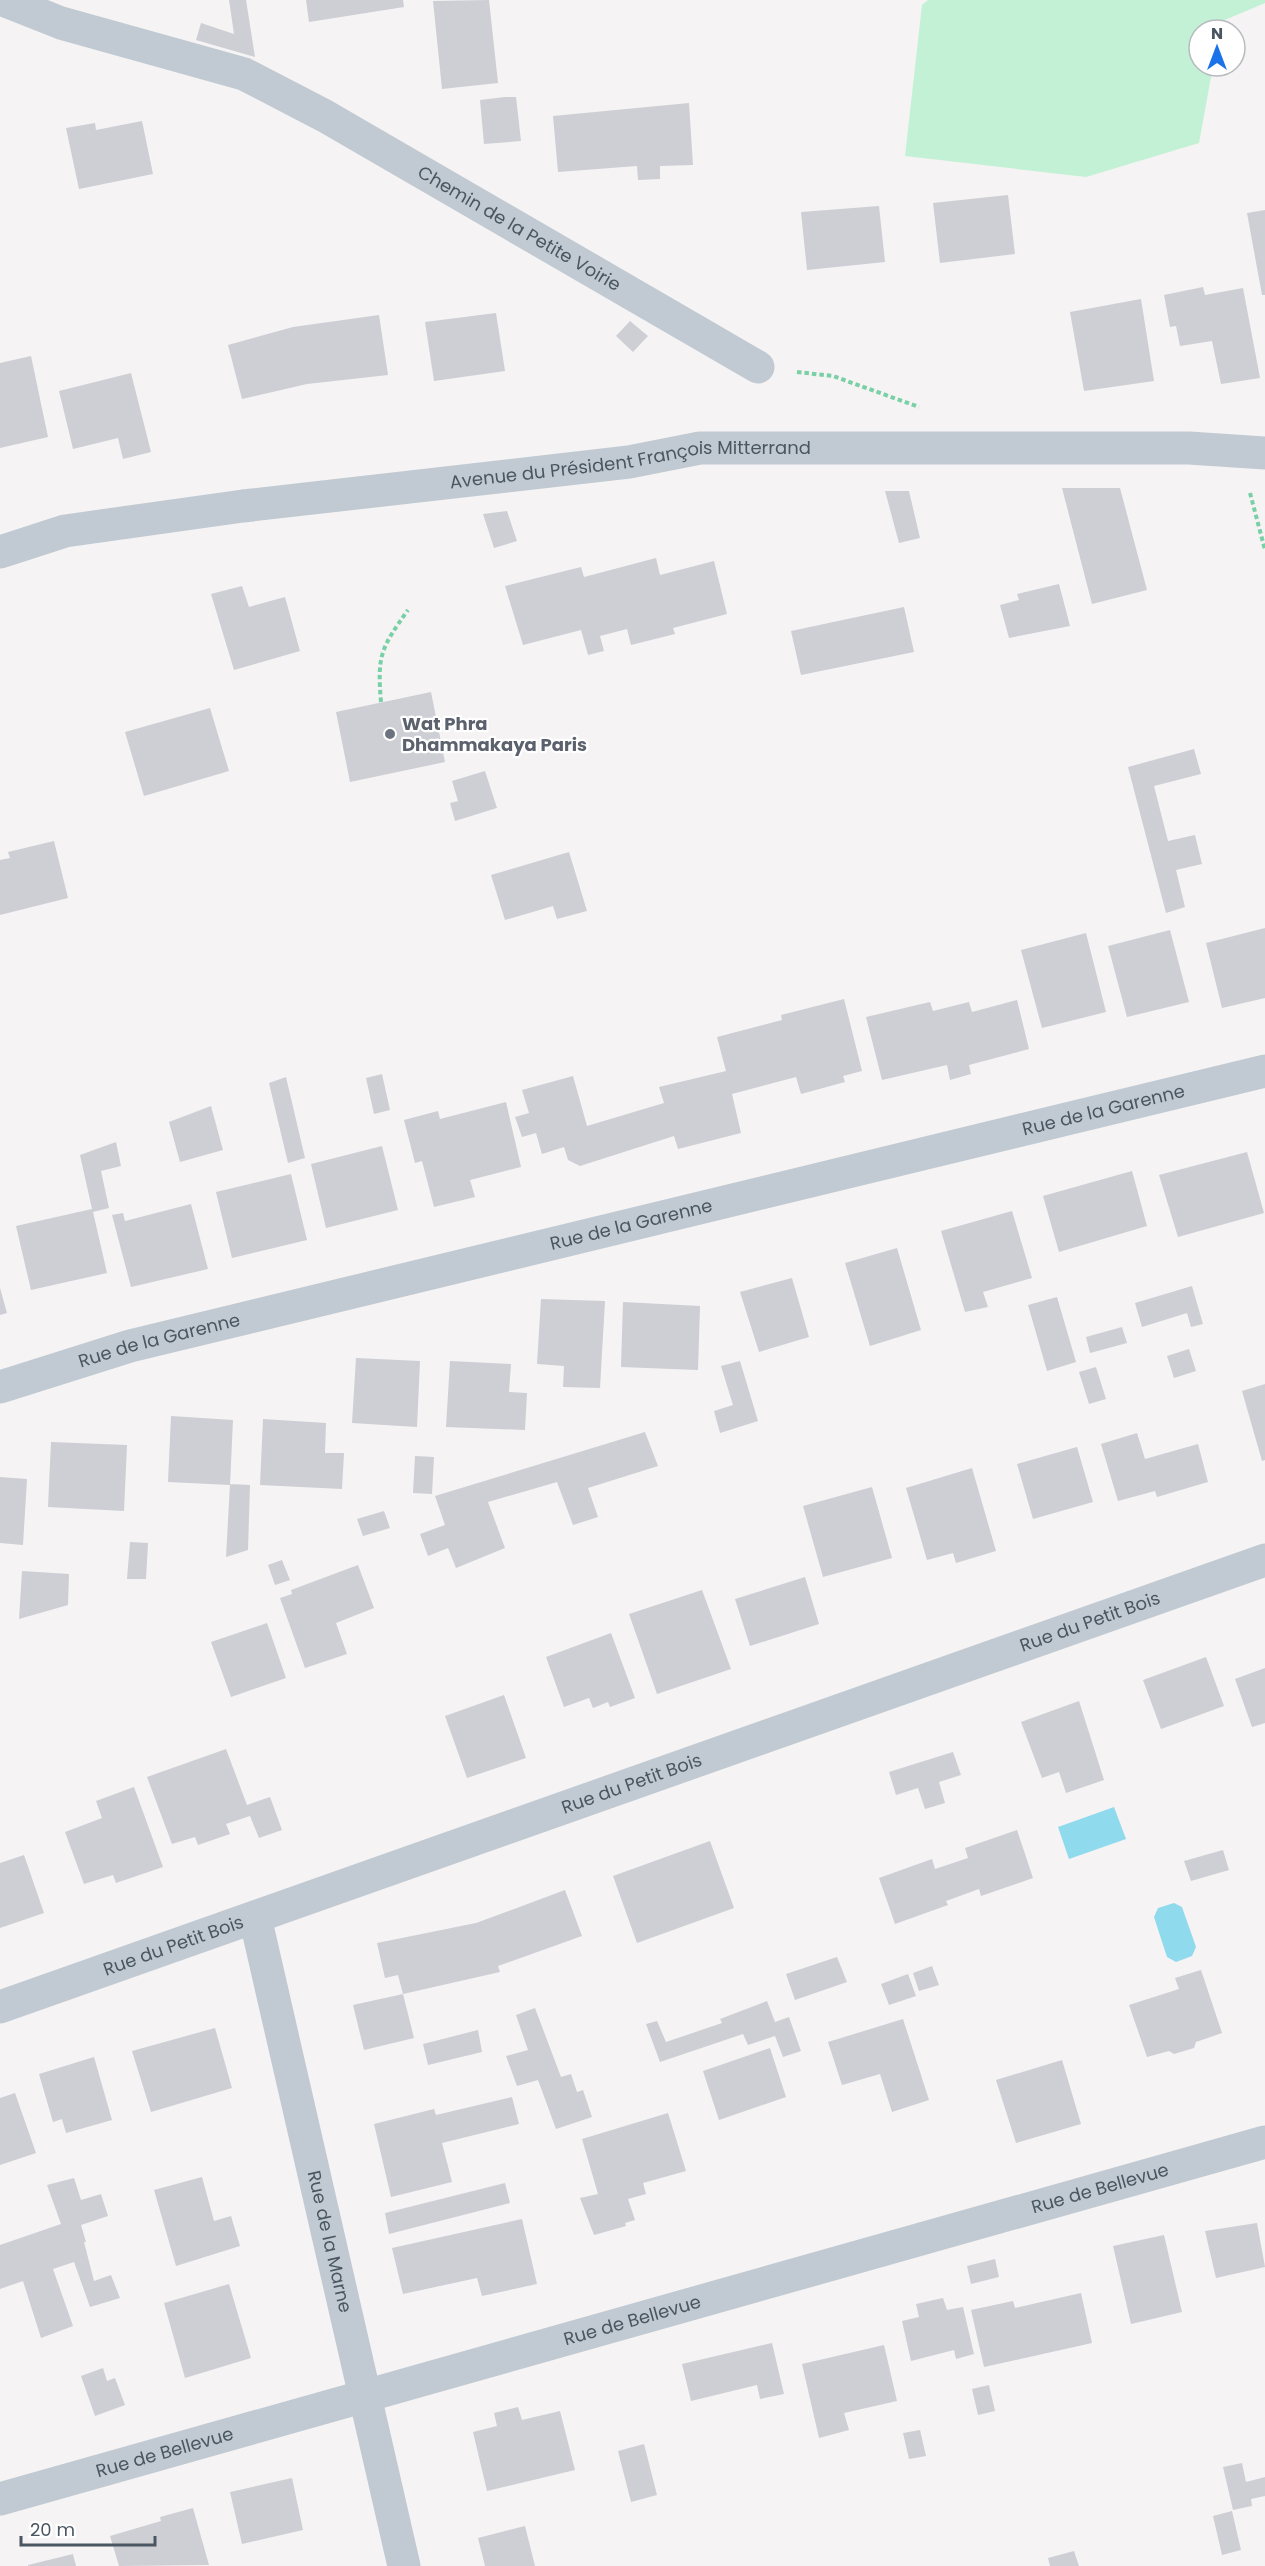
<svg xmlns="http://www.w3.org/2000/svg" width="1265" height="2566" viewBox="0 0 1265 2566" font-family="Poppins,sans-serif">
  <rect width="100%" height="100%" fill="#f5f3f3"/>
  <!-- green -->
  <path fill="#c3f1d5" d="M 928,0 L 1265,0 L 1265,3 L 1220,22 L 1219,30 L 1199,30 L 1199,66 L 1213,66 L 1199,143 L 1086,177 L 905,156 L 922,5 Z"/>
  <!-- water -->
  <path fill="#90daee" d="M 1114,1807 L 1126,1839 L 1069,1859 L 1058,1827 Z
    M 1174,1903 L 1182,1907 L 1196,1947 L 1192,1956 L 1176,1962 L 1167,1957 L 1154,1917 L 1158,1908 Z"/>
  <!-- building -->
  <path fill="#cdcfd5" d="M 229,0 L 246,0 L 255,57 L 196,40 L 201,23 L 234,34 Z
    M 306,0 L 403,0 L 404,7 L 309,22 Z
    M 489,0 L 498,83 L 442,89 L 433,1 Z
    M 505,97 L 516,97 L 521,141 L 484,144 L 480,100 Z
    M 689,103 L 693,165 L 660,166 L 660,179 L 638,180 L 637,166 L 558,172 L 553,116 Z
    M 142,121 L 153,174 L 79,189 L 66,128 L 95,123 L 96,130 Z
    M 1008,195 L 1015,254 L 940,263 L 933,203 Z
    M 879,206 L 885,262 L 807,270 L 801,212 Z
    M 1265,210 L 1265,295 L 1262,295 L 1247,213 Z
    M 1203,287 L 1205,295 L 1243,288 L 1260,378 L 1221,384 L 1212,341 L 1180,346 L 1176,326 L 1170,327 L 1164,295 Z
    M 1141,299 L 1154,381 L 1084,391 L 1070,312 Z
    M 496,313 L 505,371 L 434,381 L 425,322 Z
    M 379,315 L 388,375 L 307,384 L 242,399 L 228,345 L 293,327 Z
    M 630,321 L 648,336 L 633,352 L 616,336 Z
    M 31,356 L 48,437 L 0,448 L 0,363 Z
    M 131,373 L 151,452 L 123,459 L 118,438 L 73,449 L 59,391 Z
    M 1062,488 L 1120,488 L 1147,590 L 1092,604 Z
    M 885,491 L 909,491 L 920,538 L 899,543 Z
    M 507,511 L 517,541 L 494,548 L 483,514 Z
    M 656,558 L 660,575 L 714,561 L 727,614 L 673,628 L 675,634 L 631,645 L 627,629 L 600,636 L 604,651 L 588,655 L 581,630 L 523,645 L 505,586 L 581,567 L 584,577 Z
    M 1059,584 L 1070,626 L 1009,638 L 1000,605 L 1019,600 L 1017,594 Z
    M 242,586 L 249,607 L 285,597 L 300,651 L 234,670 L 211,594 Z
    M 904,607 L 914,652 L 801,675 L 791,631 Z
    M 431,692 L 445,762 L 350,782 L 336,712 Z
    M 210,708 L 229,771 L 144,796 L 125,732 Z
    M 1194,749 L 1201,774 L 1154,786 L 1168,841 L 1195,835 L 1202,864 L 1176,870 L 1185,907 L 1166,913 L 1128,767 Z
    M 485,771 L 497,808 L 455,821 L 450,803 L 458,801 L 452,781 Z
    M 54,841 L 68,898 L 0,915 L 0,860 L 10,858 L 8,852 Z
    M 569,852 L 587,911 L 557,919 L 553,906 L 505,920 L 491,875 Z
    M 1265,928 L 1265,998 L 1222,1008 L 1206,943 Z
    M 1170,930 L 1189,1002 L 1127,1017 L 1108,946 Z
    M 1086,933 L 1106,1012 L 1042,1028 L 1021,950 Z
    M 844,999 L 862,1071 L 843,1076 L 845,1082 L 801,1094 L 796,1077 L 732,1094 L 741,1133 L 678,1149 L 674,1136 L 580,1166 L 568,1160 L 564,1147 L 542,1154 L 536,1133 L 522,1137 L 515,1117 L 529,1113 L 522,1090 L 573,1076 L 587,1126 L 664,1103 L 659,1087 L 726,1071 L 717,1037 L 782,1020 L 781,1015 Z
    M 1017,1000 L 1029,1049 L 969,1065 L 971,1074 L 950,1080 L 947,1065 L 882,1080 L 866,1017 L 930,1002 L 933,1011 L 969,1002 L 972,1012 Z
    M 382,1074 L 390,1110 L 374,1114 L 366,1078 Z
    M 286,1077 L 305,1158 L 288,1163 L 269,1083 Z
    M 506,1102 L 521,1167 L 470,1180 L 475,1197 L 434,1207 L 422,1161 L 415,1163 L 404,1120 L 438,1111 L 440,1119 Z
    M 211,1106 L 223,1150 L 180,1162 L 169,1122 Z
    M 116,1142 L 121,1166 L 101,1171 L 109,1208 L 93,1212 L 107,1273 L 31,1290 L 16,1226 L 92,1209 L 80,1155 Z
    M 382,1146 L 398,1210 L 326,1228 L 311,1164 Z
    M 1247,1152 L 1264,1213 L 1178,1237 L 1159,1175 Z
    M 1132,1171 L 1147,1226 L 1059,1252 L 1043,1196 Z
    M 291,1174 L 307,1240 L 232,1258 L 216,1192 Z
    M 191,1204 L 208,1269 L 131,1287 L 112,1215 L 123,1213 L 125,1221 Z
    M 1012,1211 L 1032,1278 L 983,1292 L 988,1307 L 965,1312 L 941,1231 Z
    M 897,1248 L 921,1330 L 870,1346 L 845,1263 Z
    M 792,1278 L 809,1337 L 759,1352 L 740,1292 Z
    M 1192,1286 L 1203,1324 L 1191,1327 L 1187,1313 L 1142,1327 L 1135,1303 Z
    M 0,1288 L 7,1313 L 0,1315 Z
    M 1057,1297 L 1076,1362 L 1047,1371 L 1028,1305 Z
    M 541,1299 L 605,1301 L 600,1388 L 563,1387 L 564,1366 L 537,1364 Z
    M 623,1302 L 700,1306 L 698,1370 L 621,1367 Z
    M 1122,1327 L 1127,1343 L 1090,1353 L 1086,1337 Z
    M 1189,1349 L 1196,1371 L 1174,1378 L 1167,1356 Z
    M 356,1358 L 420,1361 L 417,1427 L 352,1423 Z
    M 450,1361 L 511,1364 L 509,1392 L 527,1393 L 525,1430 L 446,1427 Z
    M 740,1361 L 758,1421 L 720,1433 L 714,1411 L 733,1405 L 721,1366 Z
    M 1096,1367 L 1106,1399 L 1089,1404 L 1079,1372 Z
    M 1265,1384 L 1265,1460 L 1262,1461 L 1242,1391 Z
    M 171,1416 L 233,1420 L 230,1485 L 168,1482 Z
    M 263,1419 L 326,1423 L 325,1453 L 344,1453 L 342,1489 L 260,1485 Z
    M 645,1432 L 658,1466 L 588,1488 L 598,1517 L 573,1525 L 557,1482 L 488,1502 L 505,1548 L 456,1568 L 448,1548 L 428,1556 L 420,1534 L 445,1525 L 435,1496 Z
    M 1137,1433 L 1145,1459 L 1198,1444 L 1208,1482 L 1157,1497 L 1155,1491 L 1118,1501 L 1101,1444 Z
    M 51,1442 L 127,1445 L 124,1511 L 48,1507 Z
    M 1077,1447 L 1093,1502 L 1033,1519 L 1017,1464 Z
    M 415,1456 L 434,1457 L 432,1494 L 413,1493 Z
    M 972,1468 L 996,1551 L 956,1563 L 953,1553 L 927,1560 L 906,1488 Z
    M 0,1477 L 27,1479 L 23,1545 L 0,1543 Z
    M 230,1484 L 250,1485 L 248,1550 L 226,1557 Z
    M 872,1487 L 892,1558 L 823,1577 L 803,1506 Z
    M 384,1511 L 390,1528 L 363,1536 L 357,1519 Z
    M 130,1542 L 148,1543 L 146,1579 L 127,1579 Z
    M 282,1560 L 290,1580 L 275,1585 L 268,1565 Z
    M 358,1565 L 374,1608 L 336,1623 L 347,1654 L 305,1668 L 280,1598 L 292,1594 L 291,1590 Z
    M 22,1571 L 69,1574 L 68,1605 L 19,1619 Z
    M 805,1577 L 819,1624 L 750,1646 L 735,1599 Z
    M 702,1590 L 731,1669 L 657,1694 L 629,1614 Z
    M 267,1623 L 286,1678 L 231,1697 L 211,1642 Z
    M 611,1633 L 635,1698 L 610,1707 L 608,1702 L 593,1708 L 589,1698 L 564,1707 L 546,1657 Z
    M 1206,1657 L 1224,1706 L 1161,1729 L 1143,1680 Z
    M 1265,1668 L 1265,1723 L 1252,1727 L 1235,1679 Z
    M 504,1695 L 526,1758 L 467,1778 L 445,1716 Z
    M 1079,1701 L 1104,1780 L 1066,1793 L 1059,1772 L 1042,1778 L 1021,1722 Z
    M 226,1749 L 247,1805 L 270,1797 L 282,1830 L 259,1838 L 250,1816 L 226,1824 L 230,1834 L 198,1845 L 195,1837 L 172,1844 L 147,1777 Z
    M 953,1752 L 961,1775 L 939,1782 L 945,1803 L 925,1809 L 918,1788 L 896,1795 L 889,1772 Z
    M 134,1787 L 163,1867 L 116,1883 L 113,1875 L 84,1884 L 65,1832 L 102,1818 L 96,1801 Z
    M 1017,1830 L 1033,1878 L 981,1896 L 979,1889 L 946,1901 L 948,1905 L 895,1924 L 879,1878 L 932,1859 L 935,1869 L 968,1858 L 965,1848 Z
    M 710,1841 L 734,1908 L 637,1943 L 613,1876 Z
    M 1223,1850 L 1229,1870 L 1191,1881 L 1184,1861 Z
    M 24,1855 L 44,1913 L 0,1928 L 0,1863 Z
    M 565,1890 L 582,1936 L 498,1966 L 500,1972 L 403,1994 L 398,1975 L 385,1978 L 377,1943 L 476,1923 Z
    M 837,1957 L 847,1982 L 795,2000 L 786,1974 Z
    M 932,1966 L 939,1985 L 919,1991 L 913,1973 Z
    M 1201,1970 L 1222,2033 L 1196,2042 L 1194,2048 L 1174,2054 L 1169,2051 L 1147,2057 L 1129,2005 L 1179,1989 L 1175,1978 Z
    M 908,1974 L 916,1996 L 889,2005 L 881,1984 Z
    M 403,1994 L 414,2038 L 364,2050 L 353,2005 Z
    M 767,2001 L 775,2022 L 789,2017 L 801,2051 L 783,2057 L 775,2036 L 748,2045 L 743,2034 L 660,2062 L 646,2024 L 657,2021 L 666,2042 L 722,2023 L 720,2019 Z
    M 535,2008 L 561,2077 L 571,2074 L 577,2092 L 583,2090 L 592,2117 L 556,2129 L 538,2080 L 517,2086 L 506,2056 L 528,2050 L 516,2015 Z
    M 903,2019 L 929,2100 L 892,2112 L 880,2074 L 842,2085 L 828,2042 Z
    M 215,2028 L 232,2088 L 151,2112 L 132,2051 Z
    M 478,2030 L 482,2052 L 428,2065 L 423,2044 Z
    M 770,2048 L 786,2097 L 719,2120 L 703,2071 Z
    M 94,2057 L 112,2120 L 66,2133 L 62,2119 L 53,2122 L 39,2074 Z
    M 1062,2060 L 1081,2124 L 1016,2143 L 996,2080 Z
    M 15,2093 L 36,2153 L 0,2165 L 0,2098 Z
    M 512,2097 L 519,2124 L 442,2143 L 452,2182 L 391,2197 L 374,2124 L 434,2109 L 436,2115 Z
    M 668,2113 L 686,2171 L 643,2183 L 646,2194 L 628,2199 L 635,2220 L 625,2223 L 626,2226 L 594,2235 L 580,2198 L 598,2194 L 582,2139 Z
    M 202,2177 L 214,2221 L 231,2216 L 240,2246 L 176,2266 L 154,2190 Z
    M 74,2178 L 81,2200 L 101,2194 L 108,2216 L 81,2225 L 86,2242 L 84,2242 L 94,2281 L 111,2275 L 120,2298 L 90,2307 L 74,2262 L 53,2269 L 73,2326 L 41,2338 L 23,2281 L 0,2289 L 0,2245 L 61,2224 L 47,2185 Z
    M 505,2183 L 510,2203 L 389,2234 L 385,2213 Z
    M 522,2219 L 537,2284 L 482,2296 L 477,2278 L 403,2294 L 392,2248 Z
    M 1257,2223 L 1265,2267 L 1216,2278 L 1205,2231 Z
    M 1164,2235 L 1182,2312 L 1131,2324 L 1113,2246 Z
    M 995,2259 L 999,2277 L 971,2284 L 967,2266 Z
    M 229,2284 L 251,2358 L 185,2378 L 164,2303 Z
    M 1081,2293 L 1092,2343 L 984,2367 L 971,2310 L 1013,2301 L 1015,2308 Z
    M 943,2298 L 947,2310 L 963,2307 L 974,2354 L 956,2359 L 954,2350 L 911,2361 L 902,2321 L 919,2317 L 916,2304 Z
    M 772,2343 L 784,2394 L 760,2399 L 757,2385 L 691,2401 L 682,2364 Z
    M 884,2345 L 897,2401 L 844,2413 L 849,2430 L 819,2438 L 802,2364 Z
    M 103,2368 L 107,2381 L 115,2378 L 125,2405 L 95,2416 L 81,2376 Z
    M 989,2385 L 995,2411 L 978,2415 L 972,2389 Z
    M 518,2407 L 522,2420 L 560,2411 L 575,2470 L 487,2491 L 473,2432 L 497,2426 L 494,2413 Z
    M 920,2430 L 926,2456 L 909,2459 L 903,2433 Z
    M 644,2444 L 657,2495 L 631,2502 L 618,2451 Z
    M 1242,2463 L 1246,2482 L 1265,2477 L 1265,2496 L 1251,2499 L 1252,2506 L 1233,2510 L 1223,2467 Z
    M 292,2478 L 303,2530 L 242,2544 L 230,2492 Z
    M 193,2508 L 209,2565 L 119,2566 L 110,2536 L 161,2521 L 160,2517 Z
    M 1232,2511 L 1241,2550 L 1222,2555 L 1213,2516 Z
    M 525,2526 L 535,2566 L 485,2566 L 478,2538 Z
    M 1074,2551 L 1079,2566 L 1050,2566 L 1048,2558 Z
    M 73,2554 L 76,2566 L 28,2566 L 28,2565 Z"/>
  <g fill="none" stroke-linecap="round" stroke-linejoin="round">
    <!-- path -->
    <path stroke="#7ad0a6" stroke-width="4" stroke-dasharray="4.5 3" stroke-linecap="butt" d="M 797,372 L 833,376 L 919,407
      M 1250,493 L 1265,550
      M 381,702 C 377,655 381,648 408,610"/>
    <!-- minor -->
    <g stroke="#c1cad2" stroke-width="33">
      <path id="s1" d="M 3,0 L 61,23 L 244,74 L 325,116 L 758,367"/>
      <path id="s2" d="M 0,1387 L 130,1346 L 1265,1071"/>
      <path id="s3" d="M 255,1917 L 404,2566"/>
      <path id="s4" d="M 0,2007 L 1265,1560"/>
      <path id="s5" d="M 0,2499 L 1265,2142"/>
    </g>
    <!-- tertiary -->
    <path stroke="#c1cad2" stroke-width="33" id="s6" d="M 0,552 L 65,531 L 243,506 L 629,462 L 700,448 L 1189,448 L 1265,453"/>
  </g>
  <!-- markers -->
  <circle fill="#6b7280" stroke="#fff" stroke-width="2" cx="390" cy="734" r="6"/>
  <g text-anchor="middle" stroke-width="4.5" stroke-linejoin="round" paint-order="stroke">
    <!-- street labels -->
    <g font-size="18" fill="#4a5661" stroke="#fff">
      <text dy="6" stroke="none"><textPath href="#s1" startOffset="568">Chemin de la Petite Voirie</textPath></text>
      <text dy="6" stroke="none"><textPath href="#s6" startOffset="638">Avenue du Président François Mitterrand</textPath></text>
      <text dy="6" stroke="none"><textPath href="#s2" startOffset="1138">Rue de la Garenne</textPath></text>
      <text dy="6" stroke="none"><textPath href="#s2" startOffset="652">Rue de la Garenne</textPath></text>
      <text dy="6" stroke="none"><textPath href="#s2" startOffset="166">Rue de la Garenne</textPath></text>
      <text dy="6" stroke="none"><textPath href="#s4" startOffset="1156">Rue du Petit Bois</textPath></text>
      <text dy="6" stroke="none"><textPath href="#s4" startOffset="670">Rue du Petit Bois</textPath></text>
      <text dy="6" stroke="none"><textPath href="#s4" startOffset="184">Rue du Petit Bois</textPath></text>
      <text dy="6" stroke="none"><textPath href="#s5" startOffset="1143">Rue de Bellevue</textPath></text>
      <text dy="6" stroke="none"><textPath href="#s3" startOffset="333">Rue de la Marne</textPath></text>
      <text dy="6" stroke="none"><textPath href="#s5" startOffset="657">Rue de Bellevue</textPath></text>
      <text dy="6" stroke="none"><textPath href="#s5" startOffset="171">Rue de Bellevue</textPath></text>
    </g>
    <!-- worship labels -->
    <g font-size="18" font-weight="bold" fill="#5b616d" stroke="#fff" text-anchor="start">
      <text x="402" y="730">Wat Phra<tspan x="402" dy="21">Dhammakaya Paris</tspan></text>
    </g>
  </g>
  <!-- north arrow -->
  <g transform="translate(1217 48)"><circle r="28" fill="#ffffff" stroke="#b7bbc0" stroke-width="1.5"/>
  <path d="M0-4.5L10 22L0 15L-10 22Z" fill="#1a73e8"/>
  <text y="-9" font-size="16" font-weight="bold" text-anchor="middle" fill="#4a5661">N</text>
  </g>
  <!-- scale -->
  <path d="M21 2536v9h134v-9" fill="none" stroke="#4a5661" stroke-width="3"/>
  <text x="30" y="2536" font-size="18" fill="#4a5661" stroke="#ffffff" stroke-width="4.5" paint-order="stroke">20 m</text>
</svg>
